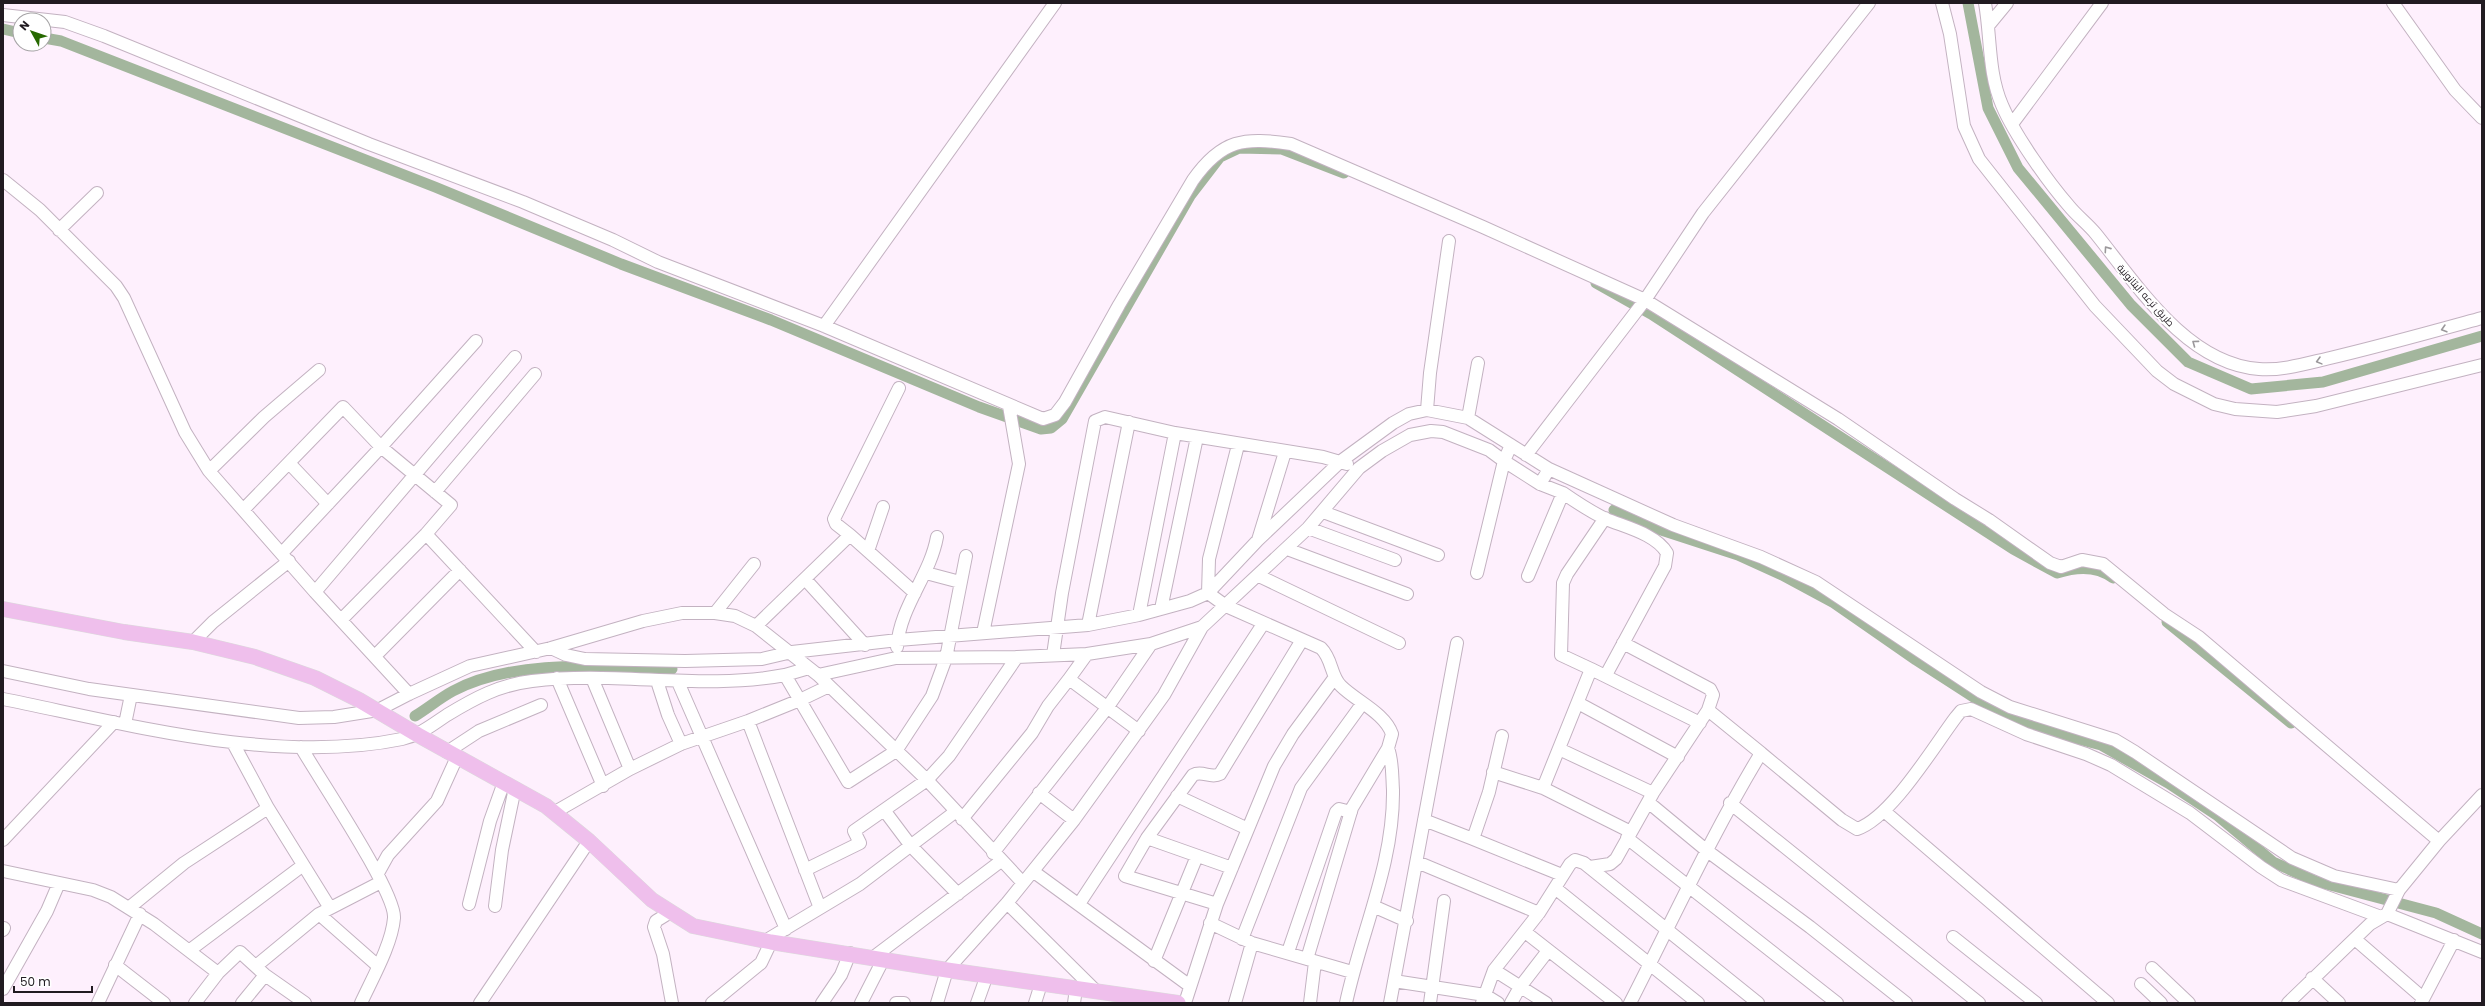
<svg xmlns="http://www.w3.org/2000/svg" width="2485" height="1006" viewBox="0 0 2485 1006" font-family="Poppins,Cairo,sans-serif">
  <rect width="100%" height="100%" fill="#fef0fd"/>
  <g fill="none" stroke-linecap="round" stroke-linejoin="round">
    <!-- canal -->
    <path stroke="#a3b69d" stroke-width="11" d="M 1968,3 L 1988,108 L 2018,168 L 2131,305 L 2188,362 L 2251,389 L 2323,382 L 2482,336
      M 3,29 L 20,33
      M 44,38 L 61,41 L 435,187 L 621,264 L 771,320 L 979,407 L 1041,429 L 1051,428 L 1062,419 L 1190,196 L 1220,157 L 1239,148 L 1282,149 L 1344,173
      M 1596,283 L 1651,314 L 2013,549 L 2057,573 C 2076,567 2096,565 2113,578
      M 1614,510 L 1652,527 L 1738,555 L 1782,575 L 1834,603 L 1916,660 L 1981,702 L 2041,729 L 2101,745 L 2168,783 L 2218,816 L 2273,862 L 2315,881 L 2436,913 L 2482,934
      M 2167,622 L 2291,723
      M 415,716 C 428,708 440,698 453,691 C 515,658 604,667 672,669"/>
    <!-- minor casing -->
    <g stroke="#c3b2c1" stroke-width="14">
      <path id="minor" d="M 1942,3 L 1950,34 L 1964,126 L 1979,159 L 2095,306 L 2157,371 L 2174,384 L 2214,404 L 2235,409 L 2277,412 L 2316,406 L 2482,365
        M 1985,3 C 1991,37 1988,73 2002,105 C 2014,134 2048,182 2069,206 C 2077,216 2088,224 2096,234 C 2137,285 2187,364 2259,369 C 2282,371 2308,363 2330,358 C 2381,346 2431,332 2482,318
        M 2393,3 L 2455,90 L 2482,118
        M 3,15 L 65,22 L 104,36 L 369,144 L 523,202 L 613,240 L 658,262 L 824,326 L 1043,419 L 1055,415 L 1065,402 L 1119,305 L 1193,180 C 1222,139 1244,137 1291,144 L 1483,227 L 1645,300 L 1838,419 L 1955,499 L 1989,520 L 2050,563 L 2061,567 L 2082,560 L 2103,564 L 2164,614 L 2199,637 L 2439,841
        M 1988,26 L 2007,3
        M 2012,124 L 2102,3
        M 3,180 L 40,210 L 116,286 L 124,298 L 185,432 L 209,471
        M 59,230 L 97,193
        M 824,326 L 1055,3
        M 319,370 L 264,417 L 209,471 L 315,592 L 409,694
        M 1427,410 L 1430,373 L 1449,241
        M 1468,418 L 1478,363
        M 1511,445 L 1504,461 L 1540,484 L 1563,493 L 1528,576
        M 1526,455 L 1645,300 L 1703,213 L 1869,3
        M 289,463 L 328,504
        M 1540,484 L 1549,469 L 1673,525 L 1761,557 L 1816,582 L 1981,692 L 2010,707 L 2115,740 L 2135,752 L 2292,858 L 2334,876 L 2399,890
        M 435,492 L 535,374
        M 1563,493 C 1576,502 1591,512 1606,519 C 1625,527 1656,534 1667,553 L 1665,566 L 1606,675
        M 244,509 L 343,407 L 381,447 L 451,505 L 426,534 L 341,620
        M 1323,512 L 1438,555
        M 1308,528 L 1395,560
        M 426,534 L 536,652
        M 850,535 L 836,524 L 834,519 L 899,388
        M 1258,540 L 1285,452
        M 1287,549 L 1407,594
        M 868,551 L 883,507
        M 282,553 L 381,447 L 476,341
        M 926,573 L 960,582
        M 1259,576 L 1399,643
        M 805,579 L 865,645
        M 315,592 L 515,357
        M 1208,593 L 1226,606 L 1321,648 C 1333,660 1330,675 1341,686 C 1356,701 1385,713 1392,734 L 1388,748 L 1352,808 L 1307,959
        M 1208,593 L 1209,559 L 1238,445
        M 1161,609 L 1197,437
        M 715,613 L 754,564
        M 1139,615 L 1175,433
        M 1088,625 L 1129,422
        M 756,626 L 850,535 L 915,593
        M 983,633 L 1019,464 L 1009,406
        M 193,642 L 213,622 L 289,561
        M 1623,643 L 1710,689 L 1713,695 L 1708,710
        M 897,647 C 900,606 930,576 937,537
        M 551,648 L 566,655 L 585,659 L 685,661 L 762,659 L 792,652 L 898,640 L 1088,625 L 1139,615 L 1190,601 L 1208,593 L 1258,540 L 1341,461 L 1393,423 L 1409,414 L 1427,410 L 1468,418 L 1549,469
        M 1053,655 L 1062,593 L 1095,421 L 1105,417 L 1175,433 L 1323,457 L 1347,464
        M 375,656 L 460,570
        M 1591,669 L 1561,655 L 1563,583 L 1567,574 L 1605,518
        M 3,671 L 89,689 L 299,718 L 334,717 L 378,710 L 409,694 L 470,666 L 551,648 L 643,621 L 682,613 L 715,613 L 735,616 L 756,626 L 818,675 L 927,780 L 1023,883
        M 785,675 L 809,668
        M 818,675 L 896,658 L 1017,657 L 1087,654 L 1151,644 L 1202,627 L 1308,528 L 1359,468 L 1382,451 L 1410,435 L 1431,431 L 1443,432 L 1489,450 L 1504,461 L 1477,573
        M 557,678 L 603,786
        M 592,678 L 630,769
        M 1069,679 L 1087,654
        M 657,681 L 668,715 L 681,744
        M 678,682 L 786,929
        M 3,699 C 127,724 276,765 402,739 C 420,735 432,725 447,715 C 475,698 499,685 532,681 C 616,670 701,691 785,675 L 848,782 L 896,751 L 932,696 L 946,658 L 966,556
        M 1578,703 L 1678,757
        M 748,721 L 820,908
        M 125,724 L 131,695
        M 1502,736 L 1489,792 L 1473,839 L 1562,875
        M 233,743 L 268,808 L 330,908
        M 301,747 C 318,777 396,892 394,918 C 392,944 372,979 361,1003
        M 1559,749 L 1653,793
        M 447,752 L 479,731 L 541,705
        M 1493,772 L 1543,788 L 1591,669 L 1700,723
        M 1543,788 L 1631,832
        M 1039,793 L 1074,820
        M 1177,796 L 1248,829
        M 1648,802 L 1706,850 L 1810,927 L 1906,1003
        M 1730,803 L 1979,1003
        M 884,810 L 911,846 L 958,894
        M 1884,811 L 2108,1003
        M 555,812 L 630,769 L 681,744 L 748,721 L 800,700 L 829,686
        M 962,819 L 1032,733 L 1048,706 L 1069,679 L 1139,731
        M 1424,820 L 1473,839
        M 1147,838 L 1232,868
        M 1627,838 L 1837,1003
        M 3,840 L 114,722
        M 993,853 L 1107,708 L 1151,644
        M 1417,862 L 1539,913
        M 1590,867 L 1610,864 L 1616,859 L 1653,793 L 1708,710 L 1761,753
        M 805,870 L 860,843 L 854,831 L 927,780 L 949,756 L 1017,657
        M 3,871 L 93,890 L 111,897 L 154,924 L 218,973 L 195,1003
        M 1034,872 L 1190,986
        M 378,873 L 388,855 L 437,801 L 457,757
        M 1555,888 L 1698,1003
        M 1007,903 L 1096,991
        M 469,904 L 490,821 L 504,782
        M 1079,904 L 1263,624
        M 1217,904 L 1125,876 L 1147,838 L 1193,775 C 1202,770 1211,779 1220,774 L 1302,640
        M 495,906 L 502,850 L 515,788
        M 1373,906 L 1407,921
        M 130,907 L 184,863 L 268,808
        M 669,913 L 656,921 L 654,927 L 663,954 L 672,1003
        M 319,914 L 378,966
        M 2387,914 L 2482,952
        M 1210,923 L 1252,943 L 1352,972
        M 3,930 L 4,928
        M 1525,932 L 1616,1003
        M 1953,937 L 2036,1003
        M 1242,939 L 1301,788 L 1362,704
        M 2356,940 L 2423,998
        M 765,941 L 860,884 L 955,812
        M 190,950 L 302,866
        M 1288,952 L 1336,812 L 1339,809 L 1351,812
        M 875,956 L 1001,861
        M 1154,961 L 1197,856
        M 115,965 L 164,1003
        M 256,966 L 319,914 L 381,882
        M 2152,968 L 2189,1003
        M 1494,970 L 1546,1003
        M 218,973 L 240,952 L 265,975 L 305,1003
        M 2312,978 L 2339,1003
        M 1394,981 L 1485,995 L 1498,1003
        M 2141,984 L 2161,1003
        M 3,989 L 47,911 L 59,883
        M 98,1003 L 140,914
        M 242,1003 L 265,975
        M 480,1003 L 589,841
        M 712,1003 L 761,963 L 771,942
        M 822,1003 L 841,975 L 850,953
        M 861,1003 L 884,958
        M 896,1003 L 904,1003
        M 937,1003 L 947,970 L 1007,903 L 1074,820 L 1164,695 L 1202,627
        M 977,1003 L 987,975
        M 1035,1003 L 1041,984
        M 1074,1003 L 1076,989
        M 1185,1003 L 1217,904 L 1274,766 L 1293,734 L 1335,677
        M 1235,1003 L 1252,943
        M 1310,1003 L 1315,962
        M 1346,1003 C 1361,932 1394,864 1393,790 C 1392,776 1393,762 1388,748
        M 1390,1003 L 1457,643
        M 1430,1003 L 1444,901
        M 1482,1003 L 1494,970 L 1539,913 L 1570,864 L 1575,860 L 1584,863 L 1758,1003
        M 1511,1003 L 1520,987 L 1547,952
        M 1630,1003 C 1673,919 1712,834 1761,753 L 1842,820 L 1857,829 C 1891,818 1934,746 1956,717 L 1961,711 L 1971,709 L 2026,734 L 2086,754 L 2111,765 L 2190,813 L 2261,867 L 2281,880 L 2381,917
        M 2288,1003 L 2370,924 L 2387,914 L 2399,890 L 2439,841 L 2482,795
        M 2421,1003 L 2454,940"/>
    </g>
    <!-- major casing -->
    <g stroke="#dbdbdb" stroke-width="16">
      <path id="major" d="M 3,609 L 124,632 L 193,642 L 255,657 L 315,678 L 359,700 L 418,735 L 546,806 L 589,841 L 652,900 L 693,926 L 771,942 L 947,970 L 1178,1003"/>
    </g>
    <!-- minor -->
    <use href="#minor" stroke="#fff" stroke-width="12"/>
    <!-- major -->
    <use href="#major" stroke="#efbfec" stroke-width="15"/>
  </g>
  <!-- one-way arrows -->
  <defs><path id="oneway-chevron" d="M-2-3.5L2.5 0L-2 3.5" fill="none" stroke-width="1.6" stroke-linecap="round" stroke-linejoin="round"/></defs>
  <g stroke="#9b989b">
    <use href="#oneway-chevron" transform="translate(2107 249) rotate(-125)"/>
    <use href="#oneway-chevron" transform="translate(2444 329) rotate(164)"/>
    <use href="#oneway-chevron" transform="translate(2195 343) rotate(-144)"/>
    <use href="#oneway-chevron" transform="translate(2319 361) rotate(165)"/>
  </g>
  <g text-anchor="middle" stroke-width="4" stroke-linejoin="round" paint-order="stroke">
    <!-- street labels -->
    <g font-size="10" fill="#211b21" stroke="#fff">
      <text transform="translate(2146 295) rotate(48)" y="4">طريق ترعه البتانونية</text>
    </g>
  </g>
  <!-- border -->
  <rect width="2485" height="1006" fill="none" stroke="#211b21" stroke-width="8"/>
  <!-- north arrow -->
  <g transform="translate(32 32) rotate(310)"><circle r="19" fill="#ffffff" stroke="#a6a4a6"/>
  <path d="M0-3L7 15L0 10L-7 15Z" fill="#266900"/>
  <text y="-6" font-size="11" font-weight="bold" text-anchor="middle" fill="#211b21">N</text>
  </g>
  <!-- scale -->
  <path d="M14 986v6h78v-6" fill="none" stroke="#211b21" stroke-width="2"/>
  <text x="20" y="986" font-size="12" fill="#211b21" stroke="#ffffff" stroke-width="3" paint-order="stroke">50 m</text>
</svg>
